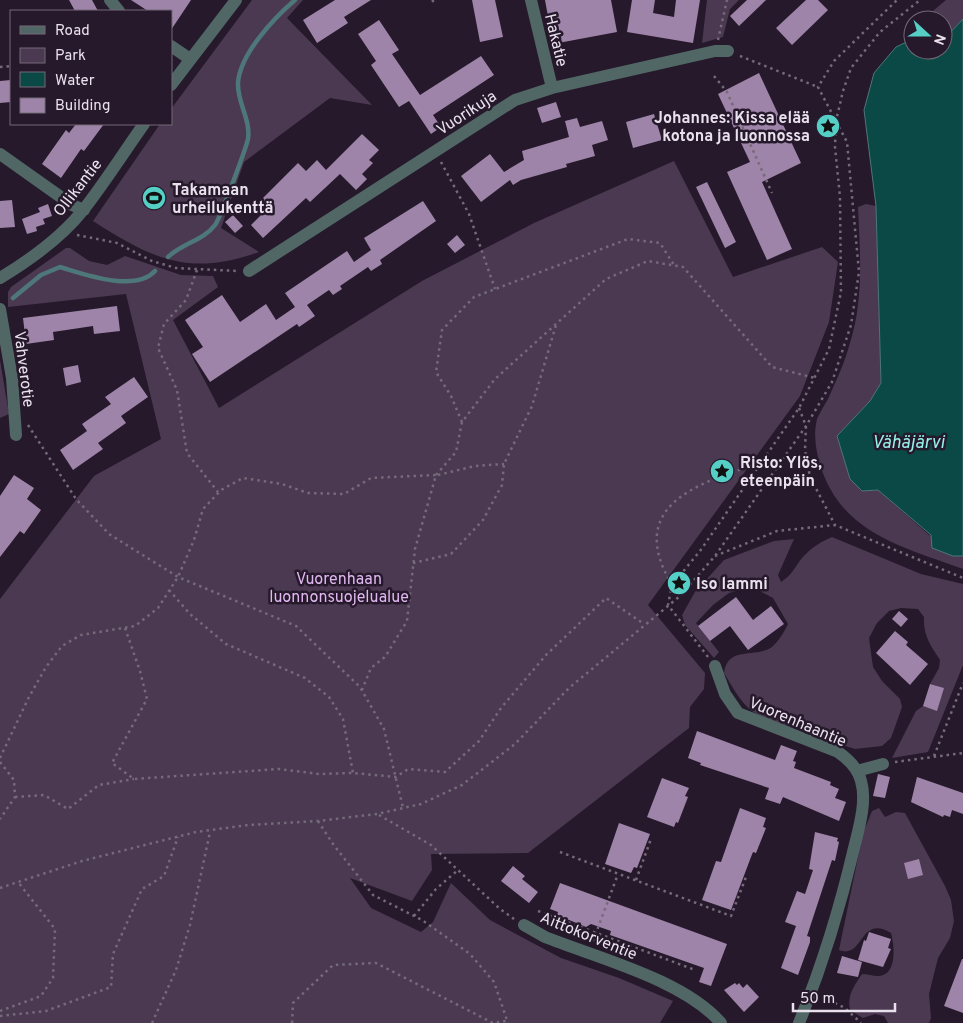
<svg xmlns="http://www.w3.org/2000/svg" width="963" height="1023" viewBox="0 0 963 1023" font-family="Overpass,sans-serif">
  <rect width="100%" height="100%" fill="#26192b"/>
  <!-- green -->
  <path fill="#4b3951" d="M 252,0 L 303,0 L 287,18 L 372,105 L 330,98 L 244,162 L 221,228 L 259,252 C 189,277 152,259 93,221 L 160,124 L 171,124 L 171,109 Z
    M 707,0 L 739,0 L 730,9 L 723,37 L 702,43 Z
    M 946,0 L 963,0 L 963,19 L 946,37 L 943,36 L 943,20 L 922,20 Z
    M 674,161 L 733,277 L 822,247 L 838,262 L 829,322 L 800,396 L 648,605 L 705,673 L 704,689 L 690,707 L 689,728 L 528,853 L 431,854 L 432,870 L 412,901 L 350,878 L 371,908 L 421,932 L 433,922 L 451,883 L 490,920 L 561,958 L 619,978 L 673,1001 L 660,1023 L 0,1023 L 0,599 L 94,476 L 161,439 L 126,294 L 8,307 L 8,292 L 11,287 L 66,248 L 70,248 L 89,261 L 107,265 L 125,256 L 181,275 L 213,276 L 218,287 L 173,320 L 219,408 L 422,281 L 534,223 Z
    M 866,204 L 876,206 L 881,383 L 870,401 L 837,436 L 850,479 L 862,491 L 878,490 L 953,556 L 963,556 L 963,569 C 904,547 844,535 821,468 C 816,452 813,435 817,419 C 820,412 824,406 828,399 C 836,381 845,362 850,343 C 864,299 860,252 858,207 Z
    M 0,360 L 9,414 L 0,418 Z
    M 832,537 L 921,574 L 963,584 L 963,665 L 928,752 L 892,758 L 916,711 L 923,706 L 937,710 L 943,688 L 930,684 L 939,668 L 940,660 C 930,645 923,635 924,617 L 918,609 L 901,608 L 889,611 L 877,623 L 869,638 L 873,667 L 882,681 L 900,699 L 902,707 L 891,738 L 882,746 L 855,749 L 839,744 L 827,734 C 813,736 764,720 752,711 C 740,702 732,686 724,673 C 728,645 755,659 772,647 C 779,641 784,632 788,624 L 773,598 L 752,587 L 729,593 L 713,605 L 696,623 L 719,652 L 714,658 L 685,625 L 682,615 L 695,592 L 724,560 L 774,541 L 794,539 L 778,575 L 781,582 C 791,576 795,567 802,558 C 811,548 820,542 832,537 Z
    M 879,808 L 885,817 L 896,812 L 905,813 L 945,886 L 951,900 L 954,921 L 950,938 L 938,958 L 929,994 L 931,1018 L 929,1023 L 888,1023 L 884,1016 L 875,1014 L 863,1018 L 850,1010 C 847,995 854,986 862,974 C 869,974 877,978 883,975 C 897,970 894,944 891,933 C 859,914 864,960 839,950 L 863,833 L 872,811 Z"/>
  <!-- water -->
  <path fill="#0a4945" stroke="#4d7778" d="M 963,19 L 963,556 L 953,556 L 932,548 L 931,535 L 878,490 L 862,491 L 850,479 L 837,436 L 870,401 L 881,383 L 876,206 L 864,110 L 874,73 L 896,47 L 913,39 L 913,50 L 943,50 L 943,36 L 946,37 Z"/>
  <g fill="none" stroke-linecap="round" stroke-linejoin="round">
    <!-- stream -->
    <path stroke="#4d7778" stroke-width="4.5" d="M 168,257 C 181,244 204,240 215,225 C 220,219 246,148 248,139 C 251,120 237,102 238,83 C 240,54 274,18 295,0
      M 13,298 L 41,275 L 60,267 C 84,274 135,293 155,271"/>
  </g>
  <!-- building -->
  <path fill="#9e84a8" d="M 69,0 L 92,0 L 98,11 L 75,11 Z
    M 131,0 L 191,0 L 171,30 L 171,11 L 148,11 Z
    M 335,0 L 371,0 L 344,17 L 348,23 L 317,43 L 303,20 Z
    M 472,0 L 495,0 L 503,37 L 480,42 Z
    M 545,0 L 611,0 L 617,32 L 553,44 Z
    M 632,0 L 655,0 L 653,13 L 674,17 L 676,0 L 700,0 L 693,43 L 627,32 Z
    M 747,0 L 766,0 L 739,26 L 730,16 Z
    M 806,0 L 818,0 L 828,10 L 792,45 L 776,28 Z
    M 379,20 L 399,50 L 392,54 L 420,95 L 481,56 L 494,75 L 433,115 L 441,127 L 431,134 L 409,101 L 399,107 L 371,65 L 376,61 L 358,34 Z
    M 759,73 L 801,163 L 762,182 L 792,249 L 767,260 L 727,172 L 750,162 L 718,94 Z
    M 11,80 L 11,102 L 0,103 L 0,81 Z
    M 556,102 L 561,117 L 542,123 L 537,108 Z
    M 654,114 L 662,140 L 633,148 L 626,122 Z
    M 577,118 L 580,127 L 602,121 L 608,140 L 592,145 L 595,156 L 566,164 L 567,167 L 521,180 L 513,185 L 510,180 L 481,202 L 461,176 L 490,154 L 504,172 L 524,160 L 522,151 L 569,137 L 565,121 Z
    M 76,124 L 104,124 L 84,151 L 81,149 L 61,178 L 42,164 L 66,130 L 69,133 Z
    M 362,134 L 379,150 L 369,160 L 373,163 L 362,174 L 367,179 L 356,190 L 340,174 L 310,202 L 306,198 L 263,238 L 251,225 L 263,213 L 255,206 L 298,163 L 306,171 L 317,160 L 326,170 Z
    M 707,182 L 736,242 L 725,248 L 696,187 Z
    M 12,200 L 15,227 L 0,228 L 0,201 Z
    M 423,201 L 436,221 L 380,260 L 382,264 L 371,271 L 368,267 L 340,286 L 342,289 L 333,295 L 329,290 L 307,305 L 315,316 L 299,327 L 297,324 L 210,382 L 192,354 L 203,347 L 185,320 L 222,295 L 240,322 L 266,304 L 276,320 L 295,307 L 285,293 L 347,251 L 354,262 L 371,250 L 364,238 Z
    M 48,204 L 52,216 L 43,219 L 45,224 L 36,227 L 37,231 L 27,234 L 22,219 L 40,212 L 38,208 Z
    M 233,215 L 243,226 L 235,233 L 225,222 Z
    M 457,235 L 465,245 L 455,253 L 447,244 Z
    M 117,306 L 120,331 L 94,334 L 93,326 L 53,332 L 54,340 L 26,344 L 23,318 Z
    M 78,365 L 81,382 L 66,386 L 63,368 Z
    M 134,377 L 148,397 L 121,416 L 126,423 L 98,443 L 103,449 L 73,470 L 60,450 L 87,431 L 82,424 L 111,404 L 105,397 Z
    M 14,475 L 34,488 L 27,499 L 41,510 L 24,534 L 20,531 L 0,557 L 0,496 Z
    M 736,597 L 753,620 L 771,606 L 784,624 L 748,650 L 730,626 L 710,641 L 698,626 Z
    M 899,611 L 908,619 L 901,627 L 892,619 Z
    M 895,631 L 908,642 L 906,645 L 928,664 L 910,685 L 876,653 Z
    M 930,684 L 944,688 L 937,711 L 923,706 Z
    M 697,731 L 775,760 L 781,745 L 797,751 L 793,761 L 796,762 L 794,768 L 831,782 L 830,785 L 839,789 L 835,798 L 846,802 L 839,821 L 783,797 L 780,804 L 765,799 L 769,788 L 700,765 L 701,763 L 688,758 Z
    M 878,774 L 890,777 L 885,798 L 873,796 Z
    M 917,777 L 963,793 L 963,814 L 952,810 L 950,817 L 944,815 L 943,817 L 911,802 Z
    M 662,778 L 689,788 L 685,796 L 688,797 L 678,823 L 676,822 L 674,827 L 647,817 Z
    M 740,808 L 766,818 L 763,827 L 766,828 L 756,853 L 753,852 L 751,857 L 731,910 L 702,900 L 716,861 L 721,862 Z
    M 619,823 L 650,834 L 637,868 L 634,867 L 631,873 L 605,864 Z
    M 815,832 L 838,838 L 837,841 L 839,842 L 835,861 L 832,860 L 807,936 L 810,937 L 810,942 L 798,975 L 781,968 L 796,926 L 785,922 L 797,891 L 805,894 L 813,870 L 809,869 Z
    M 919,859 L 923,875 L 908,879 L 904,863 Z
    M 513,866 L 525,876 L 522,879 L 538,892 L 529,903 L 501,881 Z
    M 560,883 L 727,944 L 711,986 L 699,982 L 704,968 L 610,935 L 611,931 L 591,924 L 586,927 L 557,915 L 558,912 L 550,909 Z
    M 869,932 L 891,939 L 888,948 L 891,949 L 883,967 L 858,960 L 864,940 L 866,941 Z
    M 842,956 L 862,962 L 858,977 L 837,973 Z
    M 962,959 L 963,959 L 963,1013 L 944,1006 Z
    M 735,983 L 737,985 L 739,983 L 743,988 L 747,984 L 759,997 L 744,1012 L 724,990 Z"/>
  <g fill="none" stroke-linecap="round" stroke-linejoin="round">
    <!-- path -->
    <path stroke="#756a7a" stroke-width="2.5" stroke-dasharray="2.5 4" stroke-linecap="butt" d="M 432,0 L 434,2
      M 718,40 L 727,0
      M 740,56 L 818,87
      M 0,67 L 11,66
      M 714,76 L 727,92 L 772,193
      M 441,162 L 469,214 L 495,289
      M 77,235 L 117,243 L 152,261 L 176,268 L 238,271
      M 197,270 L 186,300 L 164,324 L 158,348 L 177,390 L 187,453 L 218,492
      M 799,408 L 806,426 L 805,450 L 810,477 L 835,525 L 963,578
      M 462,422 L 451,396 L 436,372 L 442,330 L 474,297 L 628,239 L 660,243 L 674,265
      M 28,425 L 76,499 L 109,534 L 178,577 L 296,626 L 360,687 L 384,729 L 403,808
      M 436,475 L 456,452 L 462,422 L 495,379 L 606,279 L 648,261 L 683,267 L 772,367 L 815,378
      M 438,475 L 475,466 L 504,464
      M 715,556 L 777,531 L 835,525
      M 413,563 L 451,554 L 483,520 L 502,485 L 504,464 L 532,406 L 556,325
      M 672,585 C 625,506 696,484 757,464
      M 169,590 L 190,614 L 226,644 L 305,678 L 329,697 L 343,719 L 353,773
      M 125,628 L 140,671 L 147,699 L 112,763 L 134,779 L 279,769 L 319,774 L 353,773 L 396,777 L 408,769 L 445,772 L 479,741 L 501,708 L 546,655 L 606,598 L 644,624
      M 708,657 L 668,605 L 672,585 L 700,551 L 799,408 L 829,349 L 841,292 L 840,197 L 835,147 L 836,121 L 843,91 L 851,68 L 880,32 L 920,0
      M 934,756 L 963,683
      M 0,758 L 29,697 L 46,667 L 62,646 L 81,635 L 135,626 L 158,608 L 178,577 L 194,540 L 203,509 L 221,490 L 243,478 L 282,484 L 308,493 L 344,494 L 371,478 L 436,475 L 415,549 L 407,621 L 385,657 L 371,668 L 362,690
      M 0,762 L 14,780 L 15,797 L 0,819
      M 895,762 L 963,753
      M 15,797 L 44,795 L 68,809 L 99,785 L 134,779
      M 379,815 L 431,845 L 500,909 L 514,919
      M 318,821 L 333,844 L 373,895 L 422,920 L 470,954 L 494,982 L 508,1023
      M 560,852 L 731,916 L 746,877
      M 636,880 L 651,839
      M 0,888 L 82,861 L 196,832 L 248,825 L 318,821 L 377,814 L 421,804 L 462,785 L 515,744 L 569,688 L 680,596 L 715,556 L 806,426 L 832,382 L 851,325 L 859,272 L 847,142 L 818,87 L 834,61 L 897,0
      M 538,911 L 695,970
      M 414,916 L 436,889 L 458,870
      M 593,941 L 618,874
      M 829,1000 L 845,1008 L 861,1023
      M 0,1011 L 41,996 L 53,978 L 55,929 L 18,882
      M 0,1016 L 46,1011 L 111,987 L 113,954 L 142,889 L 164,876 L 178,837
      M 152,1023 L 176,970 L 190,925 L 210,832
      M 292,1023 L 293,1003 L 333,965 L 376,963 L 493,1023 L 506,1021"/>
    <!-- minor -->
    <path stroke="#516765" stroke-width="12" d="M 110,0 L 119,11
      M 531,0 L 552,88
      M 171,46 L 190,59
      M 171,85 L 236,0
      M 0,154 L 72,205 L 84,210
      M 249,271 L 515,100 L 552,88 L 715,51 L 728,51
      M 0,278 C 30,260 62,237 84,209 C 105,182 124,152 144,124
      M 0,309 L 12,378 L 16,435
      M 715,666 L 725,694 L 738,713 L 838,752 C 848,759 858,768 861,781 C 867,801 859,828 854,848 C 840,908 822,966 799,1023
      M 857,771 L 883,764
      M 524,925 L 545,937 C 598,958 684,980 721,1023"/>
  </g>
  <!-- icons -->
  <defs>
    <g id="sight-disc" transform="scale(1.25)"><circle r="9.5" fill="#55cec5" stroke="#26192b"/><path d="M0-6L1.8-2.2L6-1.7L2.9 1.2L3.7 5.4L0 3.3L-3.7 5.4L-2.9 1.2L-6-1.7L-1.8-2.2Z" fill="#111"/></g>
    <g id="stadium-disc" transform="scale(1.25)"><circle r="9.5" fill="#55cec5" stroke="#26192b"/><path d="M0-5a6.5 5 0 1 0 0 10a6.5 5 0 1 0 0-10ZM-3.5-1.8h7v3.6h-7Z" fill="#111"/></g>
  </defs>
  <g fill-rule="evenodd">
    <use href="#sight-disc" x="828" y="126"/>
    <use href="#stadium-disc" x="154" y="198"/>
    <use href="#sight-disc" x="722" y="471"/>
    <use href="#sight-disc" x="679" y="583"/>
  </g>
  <g text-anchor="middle" stroke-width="5" stroke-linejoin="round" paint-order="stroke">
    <!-- street labels -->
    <g font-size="16" fill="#eae1ee" stroke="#26192b">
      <text transform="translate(557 40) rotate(76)" y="6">Hakatie</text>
      <text transform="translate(466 112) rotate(-33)" y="6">Vuorikuja</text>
      <text transform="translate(77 187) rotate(-52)" y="6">Ollikantie</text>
      <text transform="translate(25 369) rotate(83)" y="6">Vahverotie</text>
      <text transform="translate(798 721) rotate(23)" y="6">Vuorenhaantie</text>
      <text transform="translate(589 935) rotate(22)" y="6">Aittokorventie</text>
    </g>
    <!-- poi labels -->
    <g font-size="16" font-weight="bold" fill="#eae1ee" stroke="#26192b" text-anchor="start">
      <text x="810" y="123" text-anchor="end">Johannes: Kissa elää<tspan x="810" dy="18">kotona ja luonnossa</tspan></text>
      <text x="172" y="195">Takamaan<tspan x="172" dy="18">urheilukenttä</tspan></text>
      <text x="740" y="468">Risto: Ylös,<tspan x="740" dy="18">eteenpäin</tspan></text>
      <text x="696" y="589">Iso lammi</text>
    </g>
    <!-- park labels -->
    <g font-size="16" fill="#e0b7f0" stroke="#26192b">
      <text x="339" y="584">Vuorenhaan<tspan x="339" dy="18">luonnonsuojelualue</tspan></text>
    </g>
    <!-- water labels -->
    <g font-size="18" font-style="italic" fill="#96f2ea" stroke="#26192b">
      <text x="908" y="448">Vähäjärvi</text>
    </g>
  </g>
  <!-- legend -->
  <rect x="10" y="10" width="162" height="115" fill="#26192b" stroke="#746979"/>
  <rect x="20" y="26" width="25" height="8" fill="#516765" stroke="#746979"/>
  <text x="55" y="35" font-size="15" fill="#eae1ee">Road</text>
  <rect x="20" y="48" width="25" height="15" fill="#4b3951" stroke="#746979"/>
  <text x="55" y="60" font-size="15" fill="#eae1ee">Park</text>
  <rect x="20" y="72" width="25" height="15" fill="#0a4945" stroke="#746979"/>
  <text x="55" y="85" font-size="15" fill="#eae1ee">Water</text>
  <rect x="20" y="98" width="25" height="15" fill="#9e84a8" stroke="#746979"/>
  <text x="55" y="110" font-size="15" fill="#eae1ee">Building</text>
  <!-- north arrow -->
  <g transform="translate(928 35) rotate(111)"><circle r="24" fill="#26192b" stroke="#746979"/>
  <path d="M0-4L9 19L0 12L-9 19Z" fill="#55cec5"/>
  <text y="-8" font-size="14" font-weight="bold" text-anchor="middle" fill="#eae1ee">N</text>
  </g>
  <!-- scale -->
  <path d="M793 1003v8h102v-8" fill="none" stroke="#eae1ee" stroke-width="2.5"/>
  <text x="800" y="1003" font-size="15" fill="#eae1ee" stroke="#26192b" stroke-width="4" paint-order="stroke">50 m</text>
</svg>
